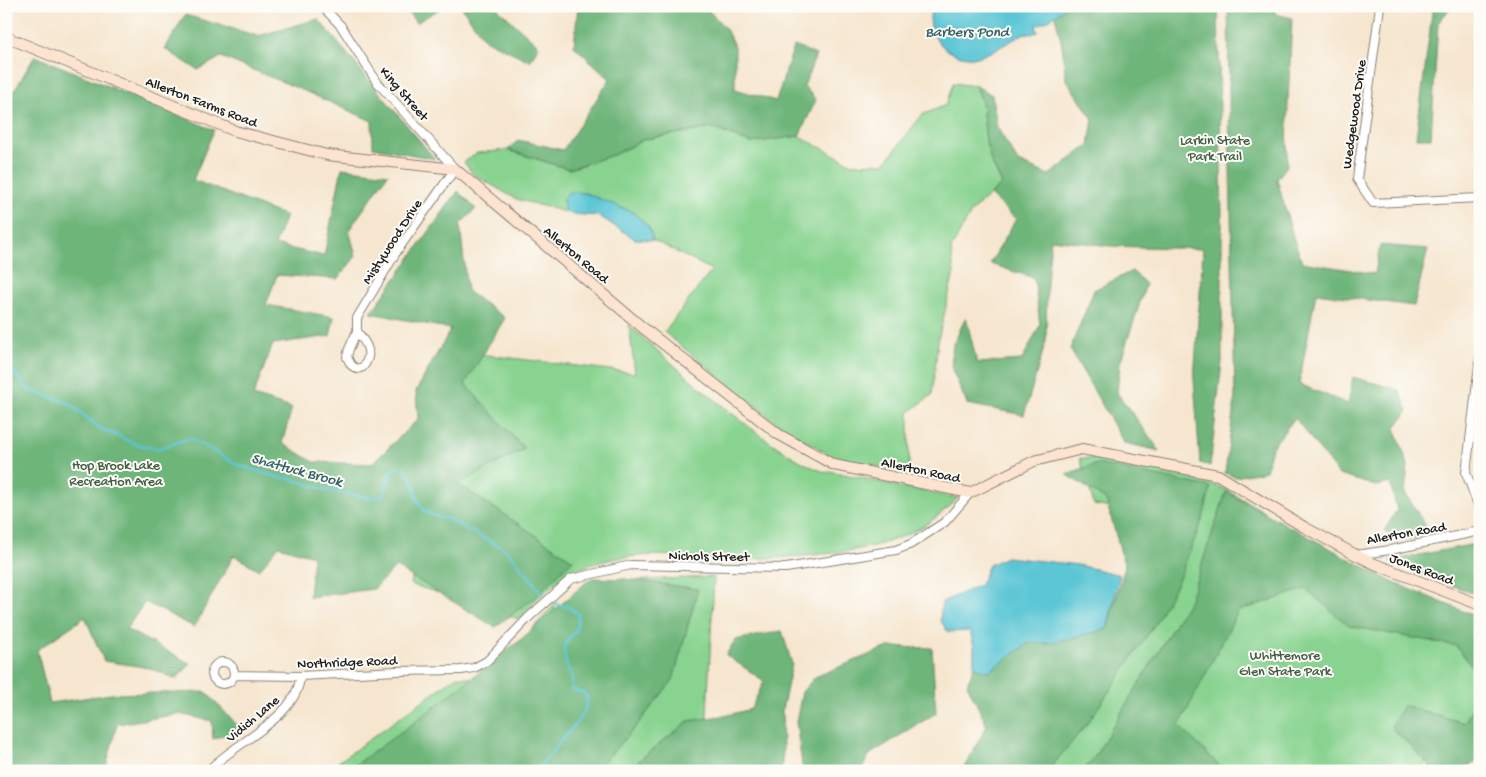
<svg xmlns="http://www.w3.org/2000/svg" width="1486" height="777" viewBox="0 0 1486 777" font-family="'Gochi Hand',sans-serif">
  <rect width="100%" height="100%" fill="#fdfcf7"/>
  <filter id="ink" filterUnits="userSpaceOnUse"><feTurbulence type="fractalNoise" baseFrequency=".02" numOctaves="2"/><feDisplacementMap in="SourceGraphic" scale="10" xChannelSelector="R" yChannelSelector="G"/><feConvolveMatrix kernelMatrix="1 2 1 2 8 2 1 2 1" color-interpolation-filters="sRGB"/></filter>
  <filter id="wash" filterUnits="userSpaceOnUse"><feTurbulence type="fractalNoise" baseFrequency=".0096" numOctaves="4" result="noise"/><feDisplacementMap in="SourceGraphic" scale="20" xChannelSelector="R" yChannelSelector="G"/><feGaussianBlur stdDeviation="1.12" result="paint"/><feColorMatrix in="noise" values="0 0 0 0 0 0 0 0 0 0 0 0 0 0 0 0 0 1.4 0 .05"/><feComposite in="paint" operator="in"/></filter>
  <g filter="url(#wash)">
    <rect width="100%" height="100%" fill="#f6e6cf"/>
    <!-- green -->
    <path fill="#88d390" stroke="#527856" d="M 953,83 L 976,86 L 982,102 L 986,142 L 991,161 L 1002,184 L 972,211 L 951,249 L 954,273 L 938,340 L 932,395 L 909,412 L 909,473 L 833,457 L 779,425 L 664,332 L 712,270 L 653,240 L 648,226 L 563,199 L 565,212 L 516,199 L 473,174 L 464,162 L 477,153 L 508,150 L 569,169 L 613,155 L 645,139 L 712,128 L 751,143 L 799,136 L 852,164 L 885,163 L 922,115 L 946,105 Z
      M 629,325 C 662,355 695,384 730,412 C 760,435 791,460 827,473 L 830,471 C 873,480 915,491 958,498 C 944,511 930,524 912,532 C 878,549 839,553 802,556 C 775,558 749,560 722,558 C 672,556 620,549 573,572 C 552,582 534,602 519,619 L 410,584 L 423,541 L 462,352 L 635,373 Z
      M 1080,458 L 1104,459 L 1205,481 L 1226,490 L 1257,507 L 1454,642 L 1480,676 L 1480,695 L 1464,723 L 1403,705 L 1402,737 L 1426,761 L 1422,771 L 1007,771 L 1151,573 L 1116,509 L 1094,505 Z
      M 714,577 L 704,771 L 326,771 L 457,676 L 471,678 L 482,675 L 514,649 L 554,605 L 587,692 L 644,683 L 640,580 Z"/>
    <!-- forest -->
    <path fill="#6eb57a" stroke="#45684b" d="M 405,6 L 444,6 L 416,23 Z
      M 461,6 L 495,6 L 539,46 L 530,61 L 484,39 Z
      M 578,6 L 708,6 L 707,9 L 726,29 L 735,48 L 735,89 L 776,101 L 794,46 L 816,55 L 804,86 L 816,100 L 799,136 L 751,143 L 712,128 L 645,139 L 613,155 L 569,169 L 508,150 L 518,140 L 563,150 L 610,79 L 574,46 Z
      M 1067,6 L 1218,6 L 1222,220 L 1222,362 L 1210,466 L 1200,463 L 1194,380 L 1203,249 L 1110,246 L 1051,239 L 1047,281 L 1046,341 L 1024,415 L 967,404 L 951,367 L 953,344 L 966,317 L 977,363 L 1022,360 L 1040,325 L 1034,278 L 990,264 L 1016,219 L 990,195 L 1002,184 L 991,161 L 986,142 L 982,102 L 976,86 L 992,95 L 997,127 L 1018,162 L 1049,175 L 1089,145 L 1093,119 L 1066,80 L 1062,45 L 1055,15 Z
      M 1228,6 L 1274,6 L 1275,14 L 1292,18 L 1288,103 L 1287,166 L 1277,179 L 1293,237 L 1302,262 L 1375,274 L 1380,245 L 1428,249 L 1414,306 L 1316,293 L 1299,384 L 1348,404 L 1353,377 L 1399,390 L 1408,411 L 1395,428 L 1408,465 L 1405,493 L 1431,534 L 1398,542 L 1384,531 L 1397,510 L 1390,483 L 1376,486 L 1339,475 L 1295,418 L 1272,447 L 1266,471 L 1235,477 L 1225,473 L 1235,398 L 1230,166 Z
      M 1433,6 L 1452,6 L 1438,23 L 1431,138 L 1416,138 Z
      M 185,15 L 258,36 L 318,19 L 435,159 L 373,147 L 372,121 L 300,89 L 221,57 L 198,70 L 165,49 Z
      M 35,56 L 214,130 L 193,180 L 286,216 L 275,245 L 324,256 L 342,168 L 388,174 L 349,230 L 356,256 L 338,279 L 277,275 L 266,305 L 334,317 L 330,336 L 273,344 L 253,396 L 292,408 L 282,443 L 314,462 L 372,464 L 418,419 L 416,391 L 451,329 L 371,313 L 458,191 L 476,209 L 460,224 L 467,291 L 505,318 L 465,384 L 525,449 L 458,484 L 573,560 L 534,598 L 495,627 L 396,567 L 374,589 L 309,597 L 313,556 L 279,546 L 259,570 L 234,555 L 194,627 L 145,602 L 126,629 L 191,664 L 176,679 L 150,668 L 104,661 L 85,617 L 37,650 L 50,703 L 111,694 L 206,692 L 241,729 L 213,739 L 212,721 L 179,714 L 117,724 L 105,771 L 6,771 L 6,104 Z
      M 1132,271 L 1146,284 L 1120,363 L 1117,393 L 1160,451 L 1124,443 L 1070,349 L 1094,290 Z
      M 1097,464 L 1211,487 L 1203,518 L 1179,579 L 1155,624 L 1087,724 L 1048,771 L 962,771 L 987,726 L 967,684 L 974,667 L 990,671 L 1029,642 L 1049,643 L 1107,629 L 1125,567 L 1106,500 L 1066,474 Z
      M 1226,492 L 1390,581 L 1480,618 L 1480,676 L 1456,646 L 1349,626 L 1306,589 L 1238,611 L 1179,726 L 1225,771 L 1082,771 L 1092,761 L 1190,599 Z
      M 1480,543 L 1480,596 L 1389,561 Z
      M 591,578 L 626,579 L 698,589 L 673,680 L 634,729 L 595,771 L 347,771 L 412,724 L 518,642 Z
      M 782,631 L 792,664 L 782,710 L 783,753 L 781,771 L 626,771 L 688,721 L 728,715 L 751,709 L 764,681 L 726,655 L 735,640 Z
      M 888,647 L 932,648 L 936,713 L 869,755 L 861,771 L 803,771 L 796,722 L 802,692 L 815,677 Z
      M 1480,695 L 1480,751 L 1475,763 L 1453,771 L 1432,771 L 1426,761 L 1391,727 L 1403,705 L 1464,723 Z"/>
    <!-- water -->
    <path fill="#5bc6d5" stroke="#3c7178" d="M 932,6 L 1067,6 C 1058,13 1047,23 1036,25 L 1038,32 L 1030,34 L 1025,33 C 1014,39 988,55 977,57 C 947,60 923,35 932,6 Z
      M 569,192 L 585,193 L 633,212 L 648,226 L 653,240 L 635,239 L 599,216 L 571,214 L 565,212 L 563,199 Z
      M 1006,557 L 1078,565 L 1120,575 L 1107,629 L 1049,643 L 1029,643 L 989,671 L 974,667 L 974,646 L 970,631 L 948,632 L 940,620 L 942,602 L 980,585 L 989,565 Z"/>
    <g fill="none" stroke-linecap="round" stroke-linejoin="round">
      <!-- stream -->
      <path stroke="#5bc6d5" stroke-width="2.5" d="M 6,360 L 18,377 L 30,391 L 67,402 L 101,429 L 136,444 L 158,449 L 190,438 L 238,465 L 277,477 L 291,479 L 326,490 L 372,498 L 384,496 L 390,471 L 395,468 L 404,467 L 414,484 L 417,499 L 424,511 L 436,516 L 450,520 L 508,551 L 542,593
        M 536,771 L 578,721 L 585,710 L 587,700 L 585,694 L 572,689 L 572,677 L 566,664 L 564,648 L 568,639 L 575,632 L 578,622 L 578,614 L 568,607 L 554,603"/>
    </g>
  </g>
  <g filter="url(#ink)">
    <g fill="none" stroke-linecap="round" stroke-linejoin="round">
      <!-- street casing -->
      <g stroke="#898176" stroke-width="10">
        <path id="street" d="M 322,6 L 341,26 L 377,82 L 455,169 L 397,251 L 357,318 L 357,331 L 349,349 L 347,357 L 351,365 L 357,369 L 363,367 C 374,353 366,343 357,331
          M 1380,6 L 1357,179 L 1373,203 L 1480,198
          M 1480,357 L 1466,473 L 1480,510
          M 1356,555 L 1390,550 L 1480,531
          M212 673a11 11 0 1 1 22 0a11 11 0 1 1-22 0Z
          M 234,675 L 300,676 L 397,671 L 461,670 L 474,668 L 487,661 L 528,618 L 571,579 L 631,565 L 786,568 L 896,550 L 911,544 L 945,522 L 970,493
          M 208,771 C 233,743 299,717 300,676"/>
      </g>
      <!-- secondary casing -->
      <g stroke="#898176" stroke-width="12">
        <path id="secondary" d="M 6,37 L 235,131 L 327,155 L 455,169 L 642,327 L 778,434 L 834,465 L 970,493 L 1034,461 L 1082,449 L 1218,475 L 1304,527 L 1356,555 L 1375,564 L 1480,605"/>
      </g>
      <!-- street -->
      <use href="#street" stroke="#fff" stroke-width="8"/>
      <!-- secondary -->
      <use href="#secondary" stroke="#fde4d1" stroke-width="10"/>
    </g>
  </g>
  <g text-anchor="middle" stroke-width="4" stroke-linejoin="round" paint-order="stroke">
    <!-- street labels -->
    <g font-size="14" fill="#1c1c1c" stroke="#fdfcf7">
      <text transform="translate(405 93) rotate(49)" y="5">King Street</text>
      <text transform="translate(202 101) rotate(21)" y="5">Allerton Farms Road</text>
      <text transform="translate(1353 114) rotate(-82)" y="5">Wedgewood Drive</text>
      <text transform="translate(391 241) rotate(-57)" y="5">Mistywood Drive</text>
      <text transform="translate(577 254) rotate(40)" y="5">Allerton Road</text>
      <text transform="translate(921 469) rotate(12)" y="5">Allerton Road</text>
      <text transform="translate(1406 532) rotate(-10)" y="5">Allerton Road</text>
      <text transform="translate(709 555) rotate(1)" y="5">Nichols Street</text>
      <text transform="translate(1422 568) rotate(21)" y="5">Jones Road</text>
      <text transform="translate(347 661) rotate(-2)" y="5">Northridge Road</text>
      <text transform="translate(252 718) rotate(-40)" y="5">Vidich Lane</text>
    </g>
    <!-- park labels -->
    <g font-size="14" fill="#425c45" stroke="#fdfcf7">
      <text x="1215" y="144">Larkin State<tspan x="1215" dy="16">Park Trail</tspan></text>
      <text x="116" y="469">Hop Brook Lake<tspan x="116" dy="16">Recreation Area</tspan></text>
      <text x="1285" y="659">Whittemore<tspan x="1285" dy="16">Glen State Park</tspan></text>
    </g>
    <!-- water labels -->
    <g font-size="15" font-style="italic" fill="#356066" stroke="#fdfcf7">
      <text x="967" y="36">Barbers Pond</text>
      <text transform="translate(297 469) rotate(15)" y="5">Shattuck Brook</text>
    </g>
  </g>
  <!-- margin -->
  <rect width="1486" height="777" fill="none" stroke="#fdfcf7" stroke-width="25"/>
</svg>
